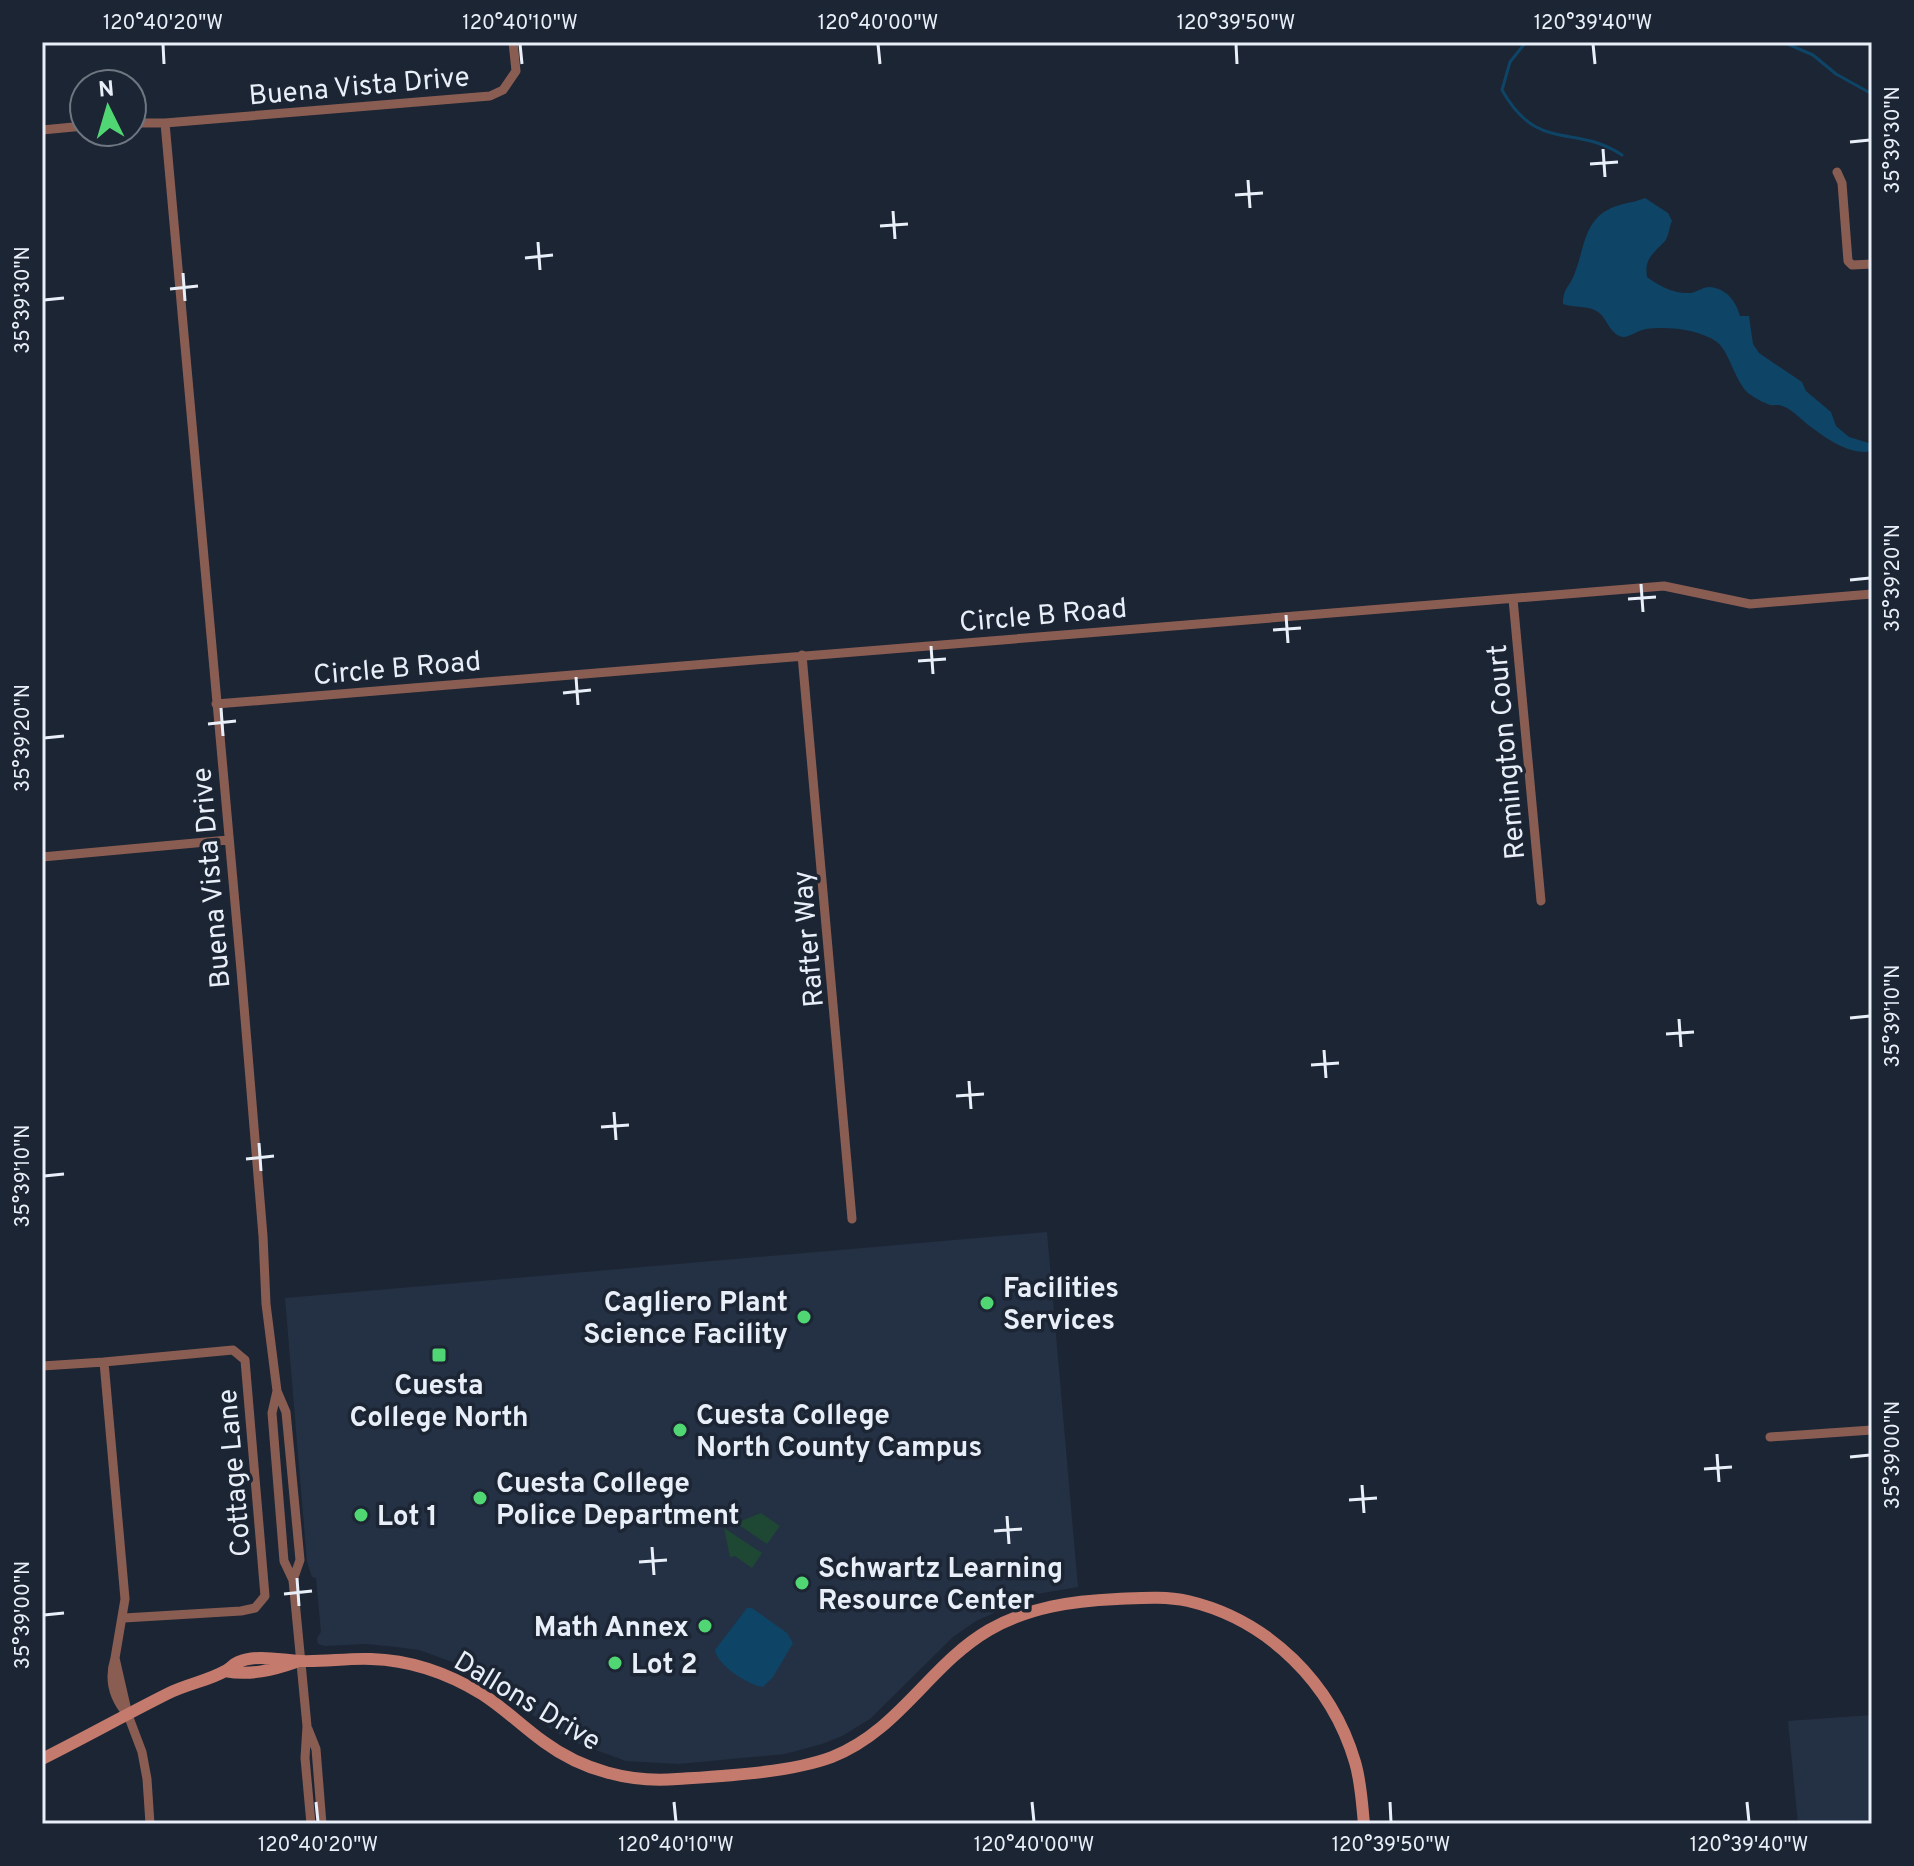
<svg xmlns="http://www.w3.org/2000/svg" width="1914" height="1866" viewBox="0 0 1914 1866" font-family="Overpass,sans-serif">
  <rect width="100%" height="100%" fill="#1c2533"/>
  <!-- built -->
  <path fill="#243144" d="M 1047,1232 L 1078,1587 L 1037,1594 L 976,1621 L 953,1637 L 870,1719 L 842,1736 L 822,1744 L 785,1754 L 678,1764 L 626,1761 L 571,1741 L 552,1730 L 496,1686 L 455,1663 L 419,1650 L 396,1647 L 366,1644 L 325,1646 L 318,1644 L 317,1638 L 321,1632 L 316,1578 L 312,1577 L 307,1562 L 285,1298 Z
    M 1872,1715 L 1872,1824 L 1798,1824 L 1788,1721 Z"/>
  <!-- green -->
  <path fill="#1e4734" d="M 761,1513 L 780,1526 L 767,1544 L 736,1523 Z
    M 724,1528 L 762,1553 L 752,1568 L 735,1556 L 730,1557 Z"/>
  <!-- water -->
  <path fill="#0e4466" d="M 1645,198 L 1668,213 L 1672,221 C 1669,227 1669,236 1665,241 C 1654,253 1644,258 1647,277 C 1659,286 1674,294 1690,293 C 1696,293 1702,287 1709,287 C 1726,288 1736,301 1740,316 L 1749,316 L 1753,344 L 1759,353 L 1802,382 L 1806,391 L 1831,412 L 1836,426 L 1849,437 L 1872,444 L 1872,451 C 1851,456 1827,439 1811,427 C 1802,421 1793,409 1782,406 C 1778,404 1773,406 1770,405 C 1764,403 1753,397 1748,393 C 1735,381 1729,351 1717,342 C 1699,329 1667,326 1646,329 C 1638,330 1630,337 1623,337 C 1610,335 1607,318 1598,312 C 1588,305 1574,308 1563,304 C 1563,288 1569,288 1574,275 C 1586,246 1583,215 1620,205 C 1629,202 1636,202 1645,198 Z
    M 747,1608 L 752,1608 L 787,1633 L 793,1643 L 773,1677 L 763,1687 C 748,1685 717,1665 715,1650 Z"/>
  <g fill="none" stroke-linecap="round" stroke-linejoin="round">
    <!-- stream -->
    <path stroke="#0e4466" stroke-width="3" d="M 123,42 L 126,42
      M 1526,42 L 1510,62 L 1502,90 C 1538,154 1574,123 1622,155
      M 1783,42 L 1813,55 L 1836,74 L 1872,94"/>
    <!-- street -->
    <path stroke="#8a5d53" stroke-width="9" d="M 132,123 L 165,123
      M 42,130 L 84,126
      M 1837,172 L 1842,183 L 1848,261 L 1852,265 L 1872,264
      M 1513,599 L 1541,901
      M 802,655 L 852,1219
      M 216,704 L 1664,586 L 1750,604 L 1872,594
      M 42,857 L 228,840
      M 42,1366 L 104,1362
      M 277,1391 L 272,1413 L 284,1561 L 293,1580 L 307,1726 L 305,1758 L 311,1824
      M 1770,1437 L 1872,1430
      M 293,1580 L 300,1560 L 286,1412 L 277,1391 L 266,1304 L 263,1236 L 241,970 L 165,123 L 490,96 L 503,90 L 516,71 L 513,42
      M 115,1658 L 125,1599 L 104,1362 L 233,1350 L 245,1360 L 265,1596 L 255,1608 L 241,1611 L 124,1618
      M 128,1715 C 113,1698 108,1680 115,1658 L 128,1715 L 142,1752 L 147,1779 L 150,1824
      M 308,1729 L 316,1749 L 322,1824"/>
    <!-- secondary -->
    <path stroke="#c47b6d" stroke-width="12" d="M 225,1671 C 250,1676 273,1670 296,1662
      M 42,1759 C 84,1738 125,1715 167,1694 C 186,1684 208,1681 225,1671 C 231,1668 233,1664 238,1662 C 258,1654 280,1660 300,1661 C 324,1662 347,1658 371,1659 C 410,1660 449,1674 482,1694 C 504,1708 523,1727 544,1742 C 582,1770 630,1783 677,1779 C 723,1776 789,1773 832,1757 C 900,1730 929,1665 989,1630 C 1029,1607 1072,1601 1117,1599 C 1141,1598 1165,1596 1188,1601 C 1269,1620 1332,1684 1355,1762 C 1361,1782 1362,1804 1364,1824"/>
  </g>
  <!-- ticks -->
  <path fill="none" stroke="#e9eff9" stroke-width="3" d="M 163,44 L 164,64M 520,44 L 522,64M 878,44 L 880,64M 1236,44 L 1237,64M 1593,44 L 1595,64M 1850,142 L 1870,140M 1603,149 L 1605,177M 1590,164 L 1618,162M 1248,180 L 1250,208M 1235,195 L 1263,193M 893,211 L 895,239M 880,226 L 908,224M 538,242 L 540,270M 525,258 L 553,255M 183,273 L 185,301M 170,289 L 198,286M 44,300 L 64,298M 1850,580 L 1870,578M 1641,584 L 1643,612M 1628,599 L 1656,597M 1286,615 L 1288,643M 1273,630 L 1301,628M 931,646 L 933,674M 918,661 L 946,659M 576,677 L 578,705M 563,693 L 591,690M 221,708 L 223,736M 208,724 L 236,721M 44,738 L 64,736M 1850,1018 L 1870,1016M 1679,1019 L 1681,1047M 1666,1034 L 1694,1032M 1324,1050 L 1326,1078M 1311,1065 L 1339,1063M 969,1081 L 971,1109M 956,1096 L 984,1094M 614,1112 L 616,1140M 601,1127 L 629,1125M 259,1143 L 261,1171M 246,1159 L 274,1156M 44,1176 L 64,1174M 1717,1454 L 1719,1482M 1850,1457 L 1870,1455M 1704,1469 L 1732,1467M 1362,1485 L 1364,1513M 1349,1500 L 1377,1498M 1007,1516 L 1009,1544M 994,1531 L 1022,1529M 652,1547 L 654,1575M 639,1562 L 667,1560M 297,1578 L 299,1606M 284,1594 L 312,1591M 44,1615 L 64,1613M 316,1802 L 318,1822M 674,1802 L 676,1822M 1032,1802 L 1034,1822M 1390,1802 L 1391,1822M 1747,1802 L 1749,1822"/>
  <!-- markers -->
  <g fill="#51d674" stroke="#1c2533" stroke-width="3">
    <circle cx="987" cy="1303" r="8"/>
    <circle cx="804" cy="1317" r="8"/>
    <rect x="431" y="1347" width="16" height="16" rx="4"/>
    <circle cx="680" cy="1430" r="8"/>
    <circle cx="480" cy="1498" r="8"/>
    <circle cx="361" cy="1515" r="8"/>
    <circle cx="802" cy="1583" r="8"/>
    <circle cx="705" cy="1626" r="8"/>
    <circle cx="615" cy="1663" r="8"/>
  </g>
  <g text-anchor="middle" stroke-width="7" stroke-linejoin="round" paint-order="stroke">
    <!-- street labels -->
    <g font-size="28" fill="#e9eff9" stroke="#1c2533">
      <text transform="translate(359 85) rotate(-5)" y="10">Buena Vista Drive</text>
      <text transform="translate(1043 614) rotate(-5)" y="10">Circle B Road</text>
      <text transform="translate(397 667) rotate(-5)" y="10">Circle B Road</text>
      <text transform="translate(1505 752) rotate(-95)" y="10">Remington Court</text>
      <text transform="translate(210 878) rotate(-95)" y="10">Buena Vista Drive</text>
      <text transform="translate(807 939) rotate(-95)" y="10">Rafter Way</text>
      <text transform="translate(233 1473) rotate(-95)" y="10">Cottage Lane</text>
      <text transform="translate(528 1700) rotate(31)" y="10">Dallons Drive</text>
    </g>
    <!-- poi labels -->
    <g font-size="28" font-weight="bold" fill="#e9eff9" stroke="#1c2533" text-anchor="start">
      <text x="1003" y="1297">Facilities<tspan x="1003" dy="32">Services</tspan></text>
      <text x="788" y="1311" text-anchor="end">Cagliero Plant<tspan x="788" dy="32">Science Facility</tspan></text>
      <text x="439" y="1394" text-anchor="middle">Cuesta<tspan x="439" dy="32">College North</tspan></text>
      <text x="696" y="1424">Cuesta College<tspan x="696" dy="32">North County Campus</tspan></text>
      <text x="496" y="1492">Cuesta College<tspan x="496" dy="32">Police Department</tspan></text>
      <text x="377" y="1525">Lot 1</text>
      <text x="818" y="1577">Schwartz Learning<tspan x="818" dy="32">Resource Center</tspan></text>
      <text x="689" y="1636" text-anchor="end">Math Annex</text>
      <text x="631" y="1673">Lot 2</text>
    </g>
  </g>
  <!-- border -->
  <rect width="1914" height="1866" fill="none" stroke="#1c2533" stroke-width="88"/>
  <!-- north arrow -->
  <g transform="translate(108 108) rotate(355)"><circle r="38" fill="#1c2533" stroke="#6e7682" stroke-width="2"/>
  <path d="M0-6L14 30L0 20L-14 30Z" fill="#51d674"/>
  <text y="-12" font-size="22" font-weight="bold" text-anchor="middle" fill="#e9eff9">N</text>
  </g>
  <rect x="44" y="44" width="1826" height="1778" fill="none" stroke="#e9eff9" stroke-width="3"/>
  <g font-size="20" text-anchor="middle" fill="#e9eff9">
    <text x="163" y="29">120°40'20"W</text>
    <text x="520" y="29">120°40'10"W</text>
    <text x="878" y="29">120°40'00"W</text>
    <text x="1236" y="29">120°39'50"W</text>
    <text x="1593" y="29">120°39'40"W</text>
    <text transform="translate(1892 140) rotate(-90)" y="7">35°39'30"N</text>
    <text transform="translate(22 300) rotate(-90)" y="7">35°39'30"N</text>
    <text transform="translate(1892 578) rotate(-90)" y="7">35°39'20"N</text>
    <text transform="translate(22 738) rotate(-90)" y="7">35°39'20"N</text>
    <text transform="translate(1892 1016) rotate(-90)" y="7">35°39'10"N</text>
    <text transform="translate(22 1176) rotate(-90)" y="7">35°39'10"N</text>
    <text transform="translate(1892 1455) rotate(-90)" y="7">35°39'00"N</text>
    <text transform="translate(22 1615) rotate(-90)" y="7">35°39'00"N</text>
    <text x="318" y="1851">120°40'20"W</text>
    <text x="676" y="1851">120°40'10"W</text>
    <text x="1034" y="1851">120°40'00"W</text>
    <text x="1391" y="1851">120°39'50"W</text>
    <text x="1749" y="1851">120°39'40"W</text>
  </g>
</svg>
